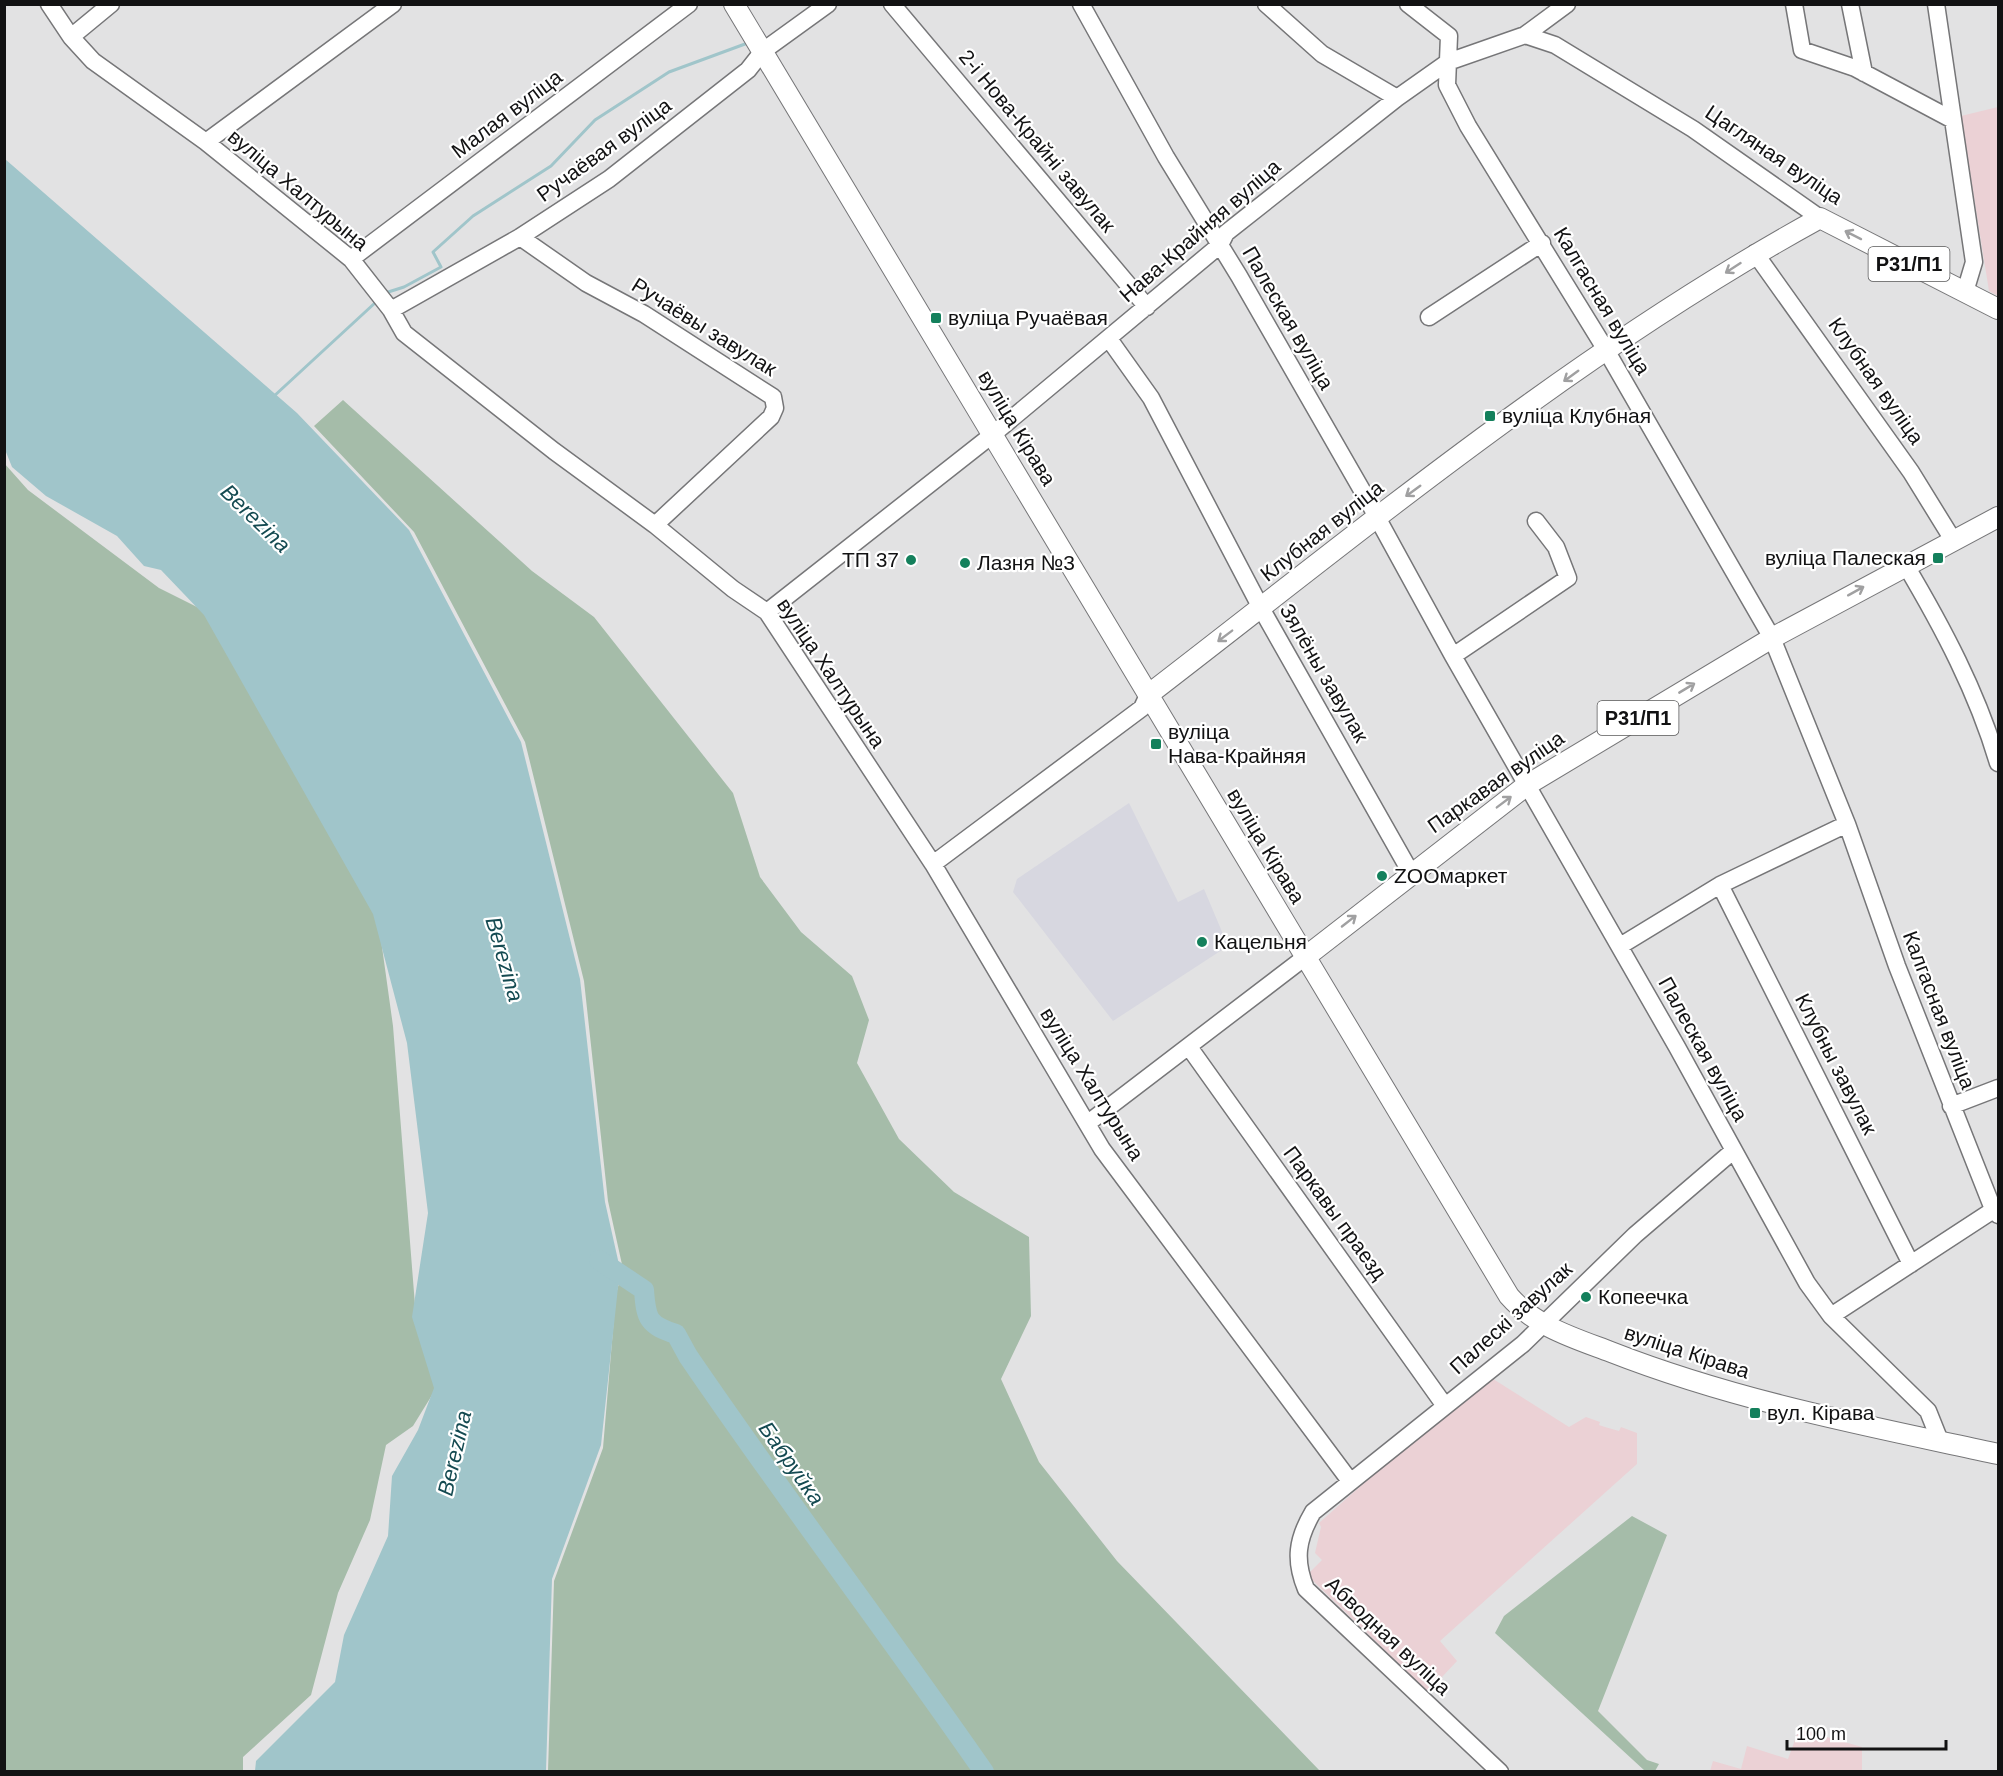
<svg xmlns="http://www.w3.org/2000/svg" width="2003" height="1776" viewBox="0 0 2003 1776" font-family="Arial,sans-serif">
  <rect width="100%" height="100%" fill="#e2e2e3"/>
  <!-- built -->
  <path fill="#d7d7e0" d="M 1129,803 L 1178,902 L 1204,889 L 1228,946 L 1113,1021 L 1013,892 L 1017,879 Z"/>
  <!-- industrial -->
  <path fill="#ebd1d5" d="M 1998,107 L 1998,296 L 1989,291 L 1961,116 Z
    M 1490,1377 L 1569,1427 L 1586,1417 L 1600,1422 L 1599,1425 L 1605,1427 L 1619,1431 L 1621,1427 L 1637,1433 L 1637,1464 L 1440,1641 L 1457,1661 L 1428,1692 L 1307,1575 L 1322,1560 L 1315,1553 L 1321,1527 L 1319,1523 L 1418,1435 Z
    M 1799,1729 L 1862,1747 L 1862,1771 L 1710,1771 L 1713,1761 L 1741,1769 L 1747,1746 L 1788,1759 Z"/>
  <!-- green -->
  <path fill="#a5bca9" d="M 343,400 L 532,571 L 594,617 L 733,793 L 760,877 L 801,932 L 852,976 L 869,1020 L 857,1063 L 899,1139 L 954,1192 L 1029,1237 L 1031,1316 L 1001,1379 L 1039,1462 L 1117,1561 L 1320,1771 L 548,1771 L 554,1581 L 603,1448 L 616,1294 L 623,1269 L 608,1201 L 584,981 L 525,742 L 414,532 L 314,426 Z
    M 4,463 L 28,490 L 159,588 L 205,611 L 377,911 L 393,1026 L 416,1318 L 437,1387 L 413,1426 L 386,1445 L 370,1520 L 338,1593 L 311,1695 L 243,1757 L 243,1771 L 5,1771 Z
    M 1632,1516 L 1667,1535 L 1598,1711 L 1647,1760 L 1659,1764 L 1655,1771 L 1645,1771 L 1495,1633 L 1504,1616 Z"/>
  <!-- water -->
  <path fill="#a0c5ca" d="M 5,159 L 297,413 L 409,530 L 521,742 L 580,979 L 605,1202 L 620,1269 L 601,1445 L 552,1579 L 546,1771 L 255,1771 L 256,1761 L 335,1682 L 344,1635 L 388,1536 L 392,1476 L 418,1430 L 434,1388 L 412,1317 L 428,1213 L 407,1043 L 373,914 L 204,615 L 161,570 L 144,566 L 117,536 L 46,496 L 12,467 L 4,447 Z"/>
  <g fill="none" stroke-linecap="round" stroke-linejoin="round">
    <!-- stream -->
    <path stroke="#a0c5ca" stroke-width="3" d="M 385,293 L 404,287 L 441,267 L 433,252 L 473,216 L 551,166 L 595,120 L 669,72 L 745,44
      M 273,397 L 376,302"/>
    <!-- river -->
    <path stroke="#a0c5ca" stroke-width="20" d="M 599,1260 L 644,1290 C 646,1319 648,1325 676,1334 L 688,1356 C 784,1497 887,1632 984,1772"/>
    <!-- minor casing -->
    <g stroke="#767678" stroke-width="19">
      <path id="minor" d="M 49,4 L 71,37 L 93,61 L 206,142 L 351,259 L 391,310 L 404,333 L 554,451 L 655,525 L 733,589 L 767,612 L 933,864 L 1102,1149 L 1350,1481
        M 892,4 L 1147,307
        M 1081,4 L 1166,157 L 1239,276 L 1367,499 L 1453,656 L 1677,1047 L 1807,1283 L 1831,1316 L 1928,1411 L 1940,1441
        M 1266,4 L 1322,54 L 1397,98
        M 1408,4 L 1449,36 L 1447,85 L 1468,126 L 1606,350 L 1772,638 L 1847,824 L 1897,966 L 1993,1209 L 1998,1215
        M 1794,4 L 1802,50 L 1855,68 L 1951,119
        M 1850,4 L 1864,73
        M 1936,4 L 1974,262 L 1965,292
        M 1525,35 L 1555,45 L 1693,129 L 1820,218
        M 71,37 L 111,4
        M 206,142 L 393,4
        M 520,237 L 586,283 L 644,314 L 773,397 L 775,408 L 771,417 L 655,525
        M 1755,253 L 1911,472 L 1953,540
        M 351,259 L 689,4
        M 391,310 L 520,237 L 609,179 L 748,70 L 763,51 L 828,4
        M 1429,317 L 1542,243
        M 1109,339 L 1151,398 L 1261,608 L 1411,873
        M 1905,564 C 1943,628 1977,692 1998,763
        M 767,612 L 992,435 L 1220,245 L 1226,233 L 1397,98 L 1448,62 L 1525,35 L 1567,4
        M 1453,656 L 1568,578 L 1556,547 L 1536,521
        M 933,864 L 1142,708 L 1148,695
        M 1720,885 L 1911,1264
        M 1620,946 L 1720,885 L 1847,824
        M 1189,1047 L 1445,1406
        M 1951,1106 L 1998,1088
        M 1088,1123 L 1304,958
        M 1831,1316 L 1998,1207
        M 1500,1772 L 1306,1589 C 1294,1560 1297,1539 1313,1512 L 1523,1344 L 1635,1235 L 1733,1151"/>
    </g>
    <!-- major casing -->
    <g stroke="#767678" stroke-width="22">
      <path id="major" d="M 734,4 L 1509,1296 C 1536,1327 1574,1338 1611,1352 C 1736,1401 1868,1426 1998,1454
        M 1148,695 C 1365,528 1579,350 1820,218 L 1998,309
        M 1304,958 L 1527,785 L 1772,638 L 1998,517"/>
    </g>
    <!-- minor -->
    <use href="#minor" stroke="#fff" stroke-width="16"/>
    <!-- major -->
    <use href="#major" stroke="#fff" stroke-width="20"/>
  </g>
  <!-- one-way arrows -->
  <defs><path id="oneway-shaft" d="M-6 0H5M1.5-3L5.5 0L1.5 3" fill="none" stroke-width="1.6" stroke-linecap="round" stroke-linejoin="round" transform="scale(1.5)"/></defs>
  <g stroke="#a0a0a1">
    <use href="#oneway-shaft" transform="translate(1853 235) rotate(-153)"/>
    <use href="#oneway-shaft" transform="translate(1733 268) rotate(147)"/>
    <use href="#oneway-shaft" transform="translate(1571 376) rotate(144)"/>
    <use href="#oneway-shaft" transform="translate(1413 491) rotate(144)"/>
    <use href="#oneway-shaft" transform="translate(1856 591) rotate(-29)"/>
    <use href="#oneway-shaft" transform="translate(1225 636) rotate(143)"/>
    <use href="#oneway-shaft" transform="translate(1687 688) rotate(-31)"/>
    <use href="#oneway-shaft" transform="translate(1504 802) rotate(-37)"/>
    <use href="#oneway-shaft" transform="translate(1349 921) rotate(-38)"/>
  </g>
  <!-- markers -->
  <g fill="#14805c" stroke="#fff" stroke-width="2">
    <rect x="930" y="312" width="12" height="12" rx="3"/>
    <rect x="1484" y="410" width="12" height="12" rx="3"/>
    <rect x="1932" y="552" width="12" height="12" rx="3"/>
    <circle cx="911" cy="560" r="6"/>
    <circle cx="965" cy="563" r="6"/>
    <rect x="1150" y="738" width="12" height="12" rx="3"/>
    <circle cx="1382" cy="876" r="6"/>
    <circle cx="1202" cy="942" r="6"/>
    <circle cx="1586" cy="1297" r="6"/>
    <rect x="1749" y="1407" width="12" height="12" rx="3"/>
  </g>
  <g text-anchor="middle" stroke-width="4.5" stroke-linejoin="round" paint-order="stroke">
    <!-- shield labels -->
    <g fill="#fff" stroke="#59595a" stroke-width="1.5">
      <rect x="1868.5" y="247" width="81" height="34" rx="4.5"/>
      <rect x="1597.5" y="701" width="81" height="34" rx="4.5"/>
    </g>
    <g font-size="20" font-weight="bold" fill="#121213">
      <text x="1909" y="271">Р31/П1</text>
      <text x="1638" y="725">Р31/П1</text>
    </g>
    <!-- street labels -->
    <g font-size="21" fill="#121213" stroke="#fff">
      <text transform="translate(507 114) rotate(-37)" y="7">Малая вуліца</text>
      <text transform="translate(1037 141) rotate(50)" y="7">2-і Нова-Крайні завулак</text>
      <text transform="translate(604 150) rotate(-36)" y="7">Ручаёвая вуліца</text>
      <text transform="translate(1774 155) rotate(34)" y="7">Цагляная вуліца</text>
      <text transform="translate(298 190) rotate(40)" y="7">вуліца Халтурына</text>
      <text transform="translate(1200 231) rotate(-41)" y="7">Нава-Крайняя вуліца</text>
      <text transform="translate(1602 301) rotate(59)" y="7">Калгасная вуліца</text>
      <text transform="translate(1288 318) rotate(60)" y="7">Палеская вуліца</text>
      <text transform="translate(704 327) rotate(32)" y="7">Ручаёвы завулак</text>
      <text transform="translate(1876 381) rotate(55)" y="7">Клубная вуліца</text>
      <text transform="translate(1017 428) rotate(59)" y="7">вуліца Кірава</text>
      <text transform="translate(1322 531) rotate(-38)" y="7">Клубная вуліца</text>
      <text transform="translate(831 673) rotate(56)" y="7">вуліца Халтурына</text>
      <text transform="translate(1324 673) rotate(60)" y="7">Зялёны завулак</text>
      <text transform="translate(1496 782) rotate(-35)" y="7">Паркавая вуліца</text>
      <text transform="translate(1266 846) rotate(59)" y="7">вуліца Кірава</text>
      <text transform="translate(1939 1010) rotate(69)" y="7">Калгасная вуліца</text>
      <text transform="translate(1703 1049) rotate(61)" y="7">Палеская вуліца</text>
      <text transform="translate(1836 1064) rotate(63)" y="7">Клубны завулак</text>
      <text transform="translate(1092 1084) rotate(58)" y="7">вуліца Халтурына</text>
      <text transform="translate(1335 1213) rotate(54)" y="7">Паркавы праезд</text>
      <text transform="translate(1511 1318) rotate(-42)" y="7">Палескі завулак</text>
      <text transform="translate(1687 1352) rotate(18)" y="7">вуліца Кірава</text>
      <text transform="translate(1388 1636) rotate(43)" y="7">Абводная вуліца</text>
    </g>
    <!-- poi labels -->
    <g font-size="21" fill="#121213" stroke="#fff" text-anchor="start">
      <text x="948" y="325">вуліца Ручаёвая</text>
      <text x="1502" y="423">вуліца Клубная</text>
      <text x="1926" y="565" text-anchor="end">вуліца Палеская</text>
      <text x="899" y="567" text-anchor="end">ТП 37</text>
      <text x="977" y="570">Лазня №3</text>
      <text x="1168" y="739">вуліца<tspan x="1168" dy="24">Нава-Крайняя</tspan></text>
      <text x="1394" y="883">ZOOмаркет</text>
      <text x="1214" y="949">Кацельня</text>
      <text x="1598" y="1304">Копеечка</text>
      <text x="1767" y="1420">вул. Кірава</text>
    </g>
    <!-- water labels -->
    <g font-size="22" font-style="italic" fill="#144a51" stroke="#fff">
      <text transform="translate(256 518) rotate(44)" y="8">Berezina</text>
      <text transform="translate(505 959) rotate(74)" y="8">Berezina</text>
      <text transform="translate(454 1453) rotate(-77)" y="8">Berezina</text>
      <text transform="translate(792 1463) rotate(55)" y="8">Бабруйка</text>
    </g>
  </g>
  <!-- border -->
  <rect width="2003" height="1776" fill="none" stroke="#121213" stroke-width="12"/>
  <!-- scale -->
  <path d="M1787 1740v9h159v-9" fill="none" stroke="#121213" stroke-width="3"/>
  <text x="1796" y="1740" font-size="18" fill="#121213" stroke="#ffffff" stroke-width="4.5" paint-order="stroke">100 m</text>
</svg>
